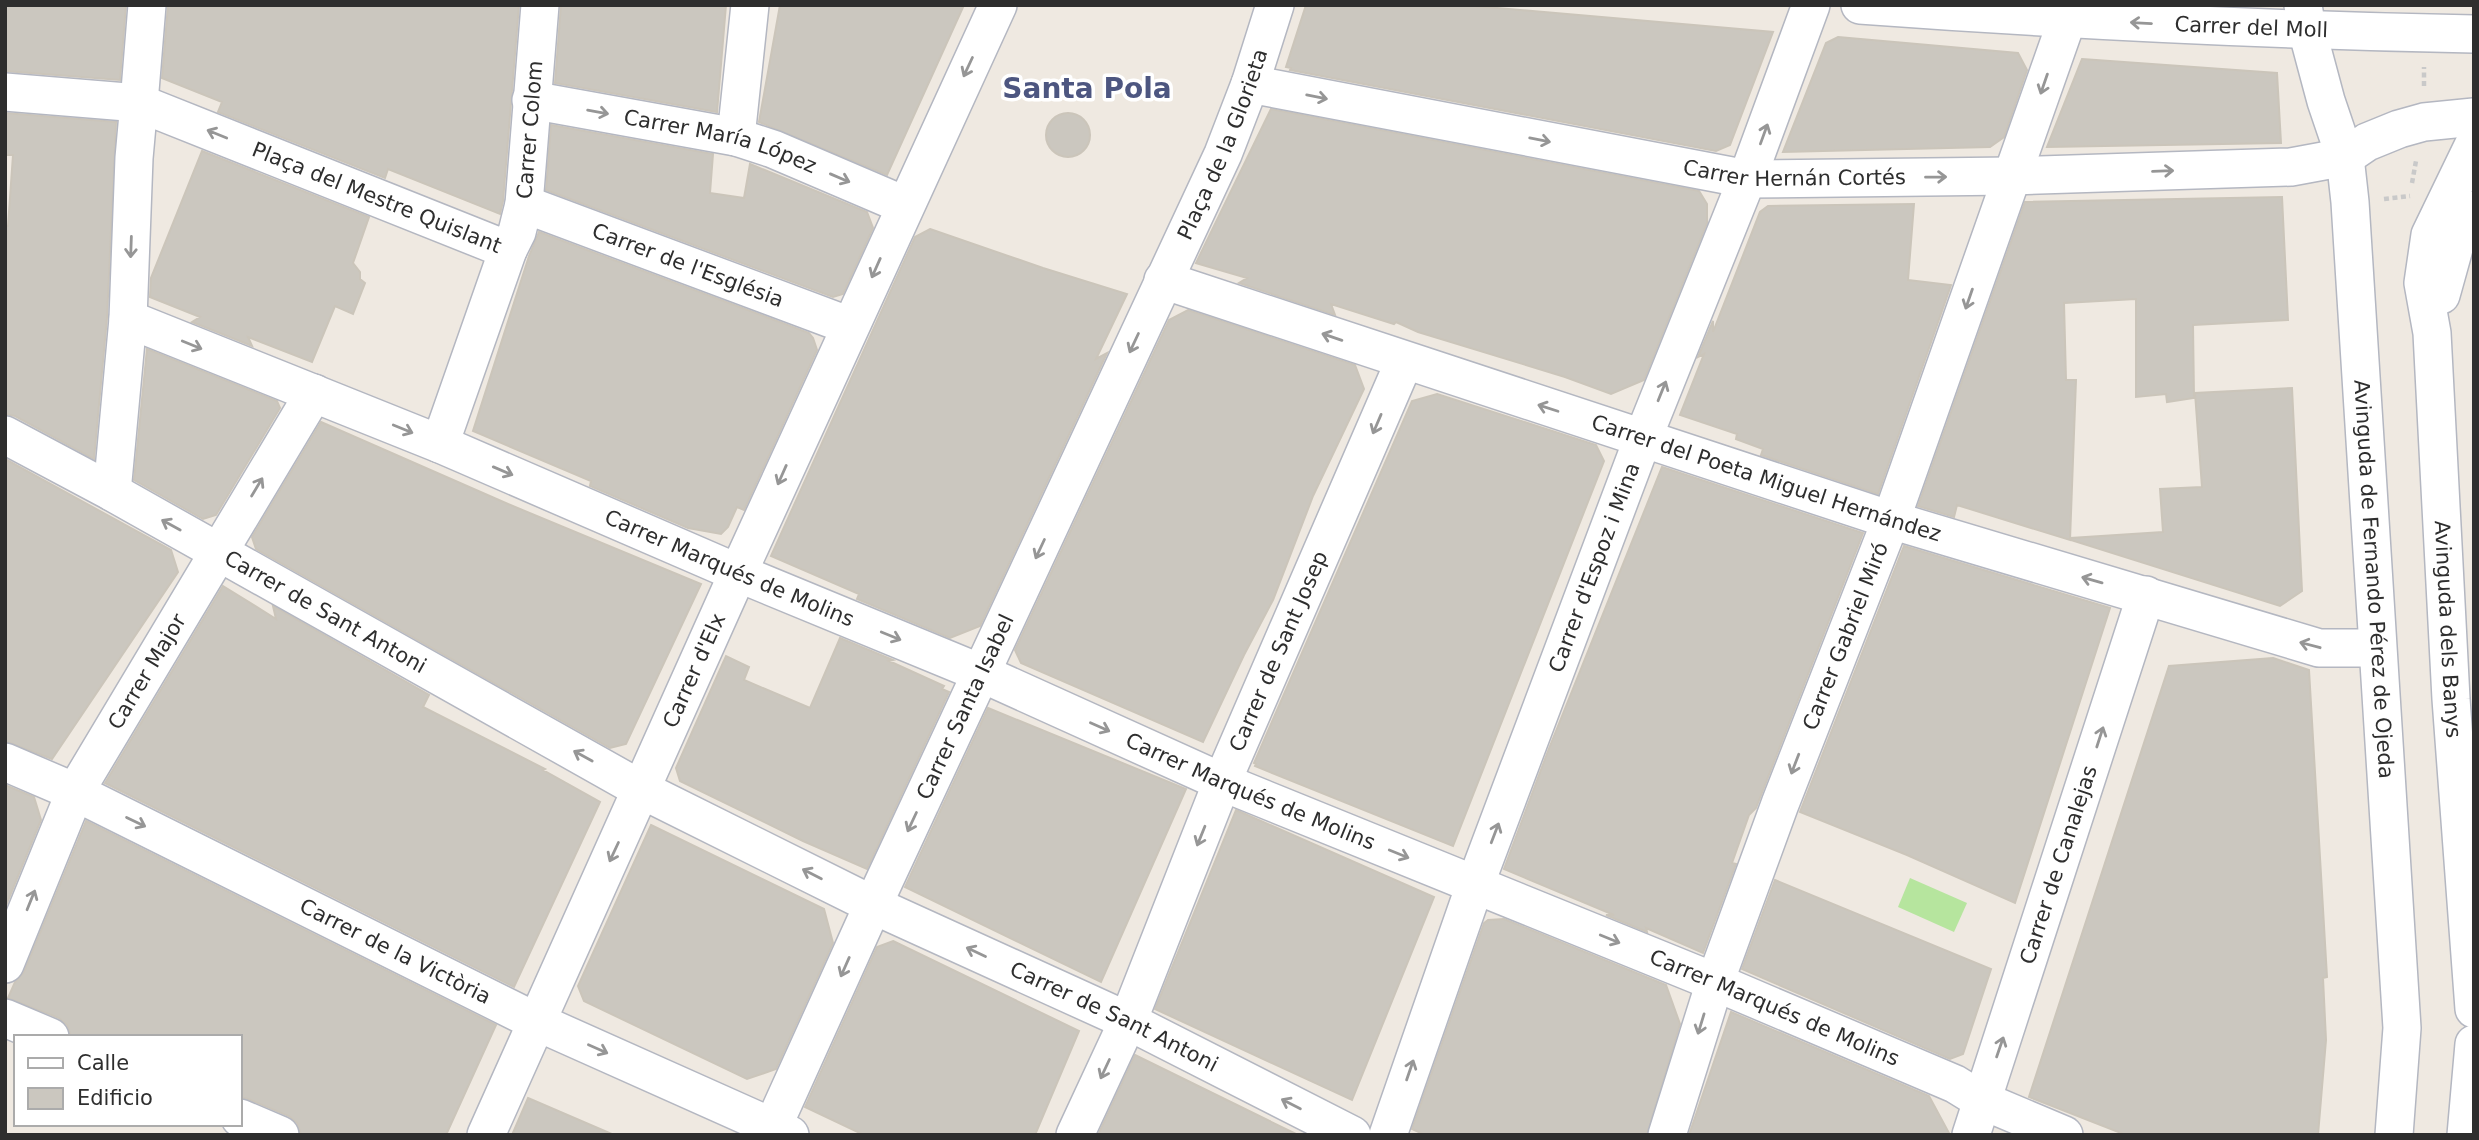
<svg xmlns="http://www.w3.org/2000/svg" width="2479" height="1140" viewBox="0 0 2479 1140" font-family="'DejaVu Sans',sans-serif">
  <rect width="100%" height="100%" fill="#efe9e1"/>
  <!-- green -->
  <path fill="#b6e59e" d="M 1910,878 L 1967,903 L 1954,932 L 1898,907 Z"/>
  <!-- building -->
  <path fill="#cbc7bf" stroke="#cbc5ba" stroke-width="2" d="M 5,5 L 126,5 L 120,80 L 5,71 Z
    M 168,5 L 519,5 L 503,201 L 500,214 L 388,169 L 385,178 L 218,112 L 222,102 L 162,78 Z
    M 561,5 L 726,5 L 717,112 L 555,83 Z
    M 780,5 L 964,5 L 887,175 L 759,122 Z
    M 1306,5 L 1463,5 L 1773,32 L 1730,145 L 1716,151 L 1290,70 L 1291,68 L 1286,67 Z
    M 1838,37 L 2018,53 L 2027,70 L 2004,137 L 1990,147 L 1783,152 L 1826,43 Z
    M 2082,59 L 2277,73 L 2281,143 L 2047,147 Z
    M 1271,109 L 1699,191 L 1707,204 L 1707,223 L 1644,380 L 1611,394 L 1565,377 L 1418,332 L 1396,322 L 1394,324 L 1331,304 L 1335,315 L 1239,283 L 1247,278 L 1196,263 Z
    M 5,113 L 116,122 L 107,318 L 94,459 L 15,416 L 5,414 L 5,226 L 8,226 L 13,155 L 5,155 Z
    M1046 135a22 22 0 1 1 44 0a22 22 0 1 1-44 0Z
    M 551,125 L 713,154 L 710,193 L 744,198 L 750,164 L 867,212 L 873,228 L 843,294 L 833,297 L 546,190 Z
    M 202,151 L 369,217 L 353,263 L 360,272 L 360,279 L 365,283 L 353,314 L 335,306 L 312,362 L 248,337 L 252,346 L 192,322 L 200,317 L 150,297 L 151,278 Z
    M 2282,197 L 2288,320 L 2193,325 L 2194,398 L 2167,402 L 2166,394 L 2136,397 L 2136,299 L 2064,303 L 2066,380 L 2076,380 L 2070,540 L 1957,505 L 1954,517 L 1918,506 L 2025,202 Z
    M 1914,204 L 1908,280 L 1951,285 L 1878,494 L 1761,455 L 1763,449 L 1736,439 L 1737,434 L 1680,415 L 1704,354 L 1698,357 L 1713,321 L 1713,332 L 1760,212 L 1768,206 Z
    M 930,229 L 1043,268 L 1127,294 L 1096,359 L 1107,353 L 980,626 L 950,638 L 857,599 L 859,594 L 771,556 L 915,237 Z
    M 539,232 L 809,333 L 813,338 L 817,350 L 744,510 L 737,507 L 728,527 L 721,534 L 688,528 L 590,486 L 591,481 L 473,431 L 529,256 Z
    M 1188,310 L 1355,365 L 1364,389 L 1313,496 L 1273,600 L 1244,655 L 1203,742 L 1021,663 L 1015,650 L 1169,320 Z
    M 147,349 L 277,401 L 280,408 L 216,515 L 203,519 L 134,480 Z
    M 2292,388 L 2302,591 L 2280,606 L 2071,540 L 2071,538 L 2163,532 L 2160,489 L 2202,487 L 2195,393 Z
    M 1437,394 L 1596,445 L 1604,461 L 1453,846 L 1255,766 L 1256,764 L 1254,763 L 1412,401 Z
    M 321,422 L 508,504 L 701,584 L 626,744 L 610,748 L 256,549 L 252,537 Z
    M 5,459 L 171,550 L 178,572 L 52,759 L 5,741 Z
    M 1662,467 L 1863,533 L 1756,808 L 1749,815 L 1732,863 L 1736,864 L 1703,953 L 1646,928 L 1647,932 L 1606,915 L 1614,915 L 1504,869 L 1548,751 Z
    M 1904,546 L 2110,608 L 2015,903 L 1907,855 L 1800,812 Z
    M 223,586 L 276,619 L 273,606 L 429,695 L 423,707 L 545,769 L 543,770 L 600,802 L 514,987 L 105,783 Z
    M 840,638 L 893,660 L 889,661 L 944,686 L 942,689 L 949,692 L 867,869 L 803,841 L 680,781 L 676,768 L 726,656 L 749,667 L 744,680 L 810,708 Z
    M 2273,658 L 2309,670 L 2327,977 L 2323,978 L 2326,1040 L 2318,1135 L 2126,1135 L 2029,1097 L 2169,666 Z
    M 988,708 L 1186,789 L 1101,982 L 905,887 Z
    M 5,785 L 34,797 L 41,820 L 5,908 Z
    M 1236,810 L 1434,897 L 1352,1100 L 1155,1009 Z
    M 86,821 L 496,1025 L 446,1135 L 301,1135 L 297,1123 L 289,1116 L 248,1099 L 240,1097 L 240,1037 L 71,1037 L 67,1025 L 59,1018 L 8,998 L 15,982 L 24,972 Z
    M 651,825 L 824,909 L 833,943 L 776,1069 L 747,1079 L 584,1001 L 578,986 Z
    M 1775,880 L 1991,969 L 1963,1054 L 1950,1059 L 1742,969 Z
    M 1504,919 L 1666,985 L 1680,1024 L 1647,1135 L 1425,1135 L 1412,1129 L 1484,923 L 1488,920 Z
    M 893,941 L 1079,1031 L 1035,1135 L 864,1135 L 805,1107 L 877,947 Z
    M 1731,1012 L 1929,1096 L 1950,1135 L 1689,1135 Z
    M 1135,1055 L 1241,1107 L 1298,1135 L 1098,1135 Z
    M 528,1098 L 614,1135 L 512,1135 Z"/>
  <g fill="none" stroke-linecap="round" stroke-linejoin="round">
    <!-- minor casing -->
    <g stroke="#b4b7c1" stroke-width="40">
      <g id="minor">
        <path id="s1" d="M 1860,5 C 2065,20 2269,30 2474,34"/>
        <path id="s2" d="M 2303,5 L 2307,30 L 2326,101 L 2345,157 L 2350,202 L 2402,1028 L 2394,1135"/>
        <path id="s3" d="M 1250,84 L 1747,179 L 2012,176 L 2291,167 L 2345,157 L 2367,142 L 2399,129 L 2424,122 L 2474,117"/>
        <path d="M 5,92 L 139,103 L 147,5"/>
        <path id="s4" d="M 531,100 L 736,137 L 773,149 L 904,205"/>
        <path d="M 736,137 L 750,5"/>
        <path id="s5" d="M 2474,144 L 2430,235 L 2423,283 L 2432,333 L 2451,699 L 2474,1009"/>
        <path id="s6" d="M 524,204 L 850,326"/>
        <path id="s7" d="M 1163,280 L 1891,520 L 2319,648 L 2377,648"/>
        <path d="M 2441,295 L 2456,241 L 2474,210"/>
        <path id="s8" d="M 128,319 L 440,444 L 738,573 L 983,674 L 1222,782 L 1715,982 L 1955,1084 L 1981,1100 L 2064,1135"/>
        <path id="s9" d="M 5,435 L 112,492 L 642,790 L 873,905 L 1128,1021 L 1352,1135"/>
        <path id="s10" d="M 440,444 L 508,250 L 517,232 L 524,204 L 540,5"/>
        <path id="s11" d="M 112,492 L 128,319 L 134,158 L 139,103 L 508,250"/>
        <path id="s12" d="M 5,762 L 75,792 L 535,1021 L 790,1135"/>
        <path id="s13" d="M 5,964 L 75,792 L 314,393"/>
        <path d="M 5,1018 L 50,1037"/>
        <path d="M 240,1118 L 280,1135"/>
        <path id="s14" d="M 486,1135 L 738,573 L 998,5"/>
        <path id="s15" d="M 769,1135 L 873,905 L 1223,154 L 1250,84 L 1275,5"/>
        <path id="s16" d="M 1075,1135 L 1128,1021 L 1222,782 L 1404,362"/>
        <path id="s17" d="M 1388,1135 L 1475,885 L 1643,438 L 1747,179 L 1811,5"/>
        <path id="s18" d="M 1667,1135 L 1715,982 L 1780,804 L 1891,520 L 2067,20 L 2067,5"/>
        <path id="s19" d="M 1971,1135 L 2146,595"/>
        <path d="M 2466,1135 L 2474,1044"/>
      </g>
    </g>
    <!-- path -->
    <path stroke="#c9c9c9" stroke-width="4.5" stroke-dasharray="5 3.5" stroke-linecap="butt" d="M 2424,86 L 2424,67
      M 2412,183 L 2416,161
      M 2384,199 L 2410,196"/>
    <!-- minor -->
    <use href="#minor" stroke="#fff" stroke-width="37"/>
  </g>
  <!-- one-way arrows -->
  <defs><path id="oneway-shaft" d="M-6 0H5M1.5-3L5.5 0L1.5 3" fill="none" stroke-width="1.6" stroke-linecap="round" stroke-linejoin="round" transform="scale(1.75)"/></defs>
  <g stroke="#969696">
    <use href="#oneway-shaft" transform="translate(2141 23) rotate(-177)"/>
    <use href="#oneway-shaft" transform="translate(968 67) rotate(115)"/>
    <use href="#oneway-shaft" transform="translate(2044 84) rotate(109)"/>
    <use href="#oneway-shaft" transform="translate(1317 97) rotate(11)"/>
    <use href="#oneway-shaft" transform="translate(598 112) rotate(10)"/>
    <use href="#oneway-shaft" transform="translate(217 134) rotate(-158)"/>
    <use href="#oneway-shaft" transform="translate(1764 134) rotate(-70)"/>
    <use href="#oneway-shaft" transform="translate(1540 140) rotate(11)"/>
    <use href="#oneway-shaft" transform="translate(2163 171) rotate(-2)"/>
    <use href="#oneway-shaft" transform="translate(1936 177) rotate(-1)"/>
    <use href="#oneway-shaft" transform="translate(840 178) rotate(23)"/>
    <use href="#oneway-shaft" transform="translate(131 247) rotate(92)"/>
    <use href="#oneway-shaft" transform="translate(876 268) rotate(114)"/>
    <use href="#oneway-shaft" transform="translate(1969 299) rotate(109)"/>
    <use href="#oneway-shaft" transform="translate(1332 337) rotate(-161)"/>
    <use href="#oneway-shaft" transform="translate(1134 343) rotate(115)"/>
    <use href="#oneway-shaft" transform="translate(192 345) rotate(22)"/>
    <use href="#oneway-shaft" transform="translate(1662 391) rotate(-68)"/>
    <use href="#oneway-shaft" transform="translate(1548 408) rotate(-162)"/>
    <use href="#oneway-shaft" transform="translate(1377 424) rotate(113)"/>
    <use href="#oneway-shaft" transform="translate(403 429) rotate(22)"/>
    <use href="#oneway-shaft" transform="translate(503 471) rotate(23)"/>
    <use href="#oneway-shaft" transform="translate(782 475) rotate(114)"/>
    <use href="#oneway-shaft" transform="translate(257 487) rotate(-59)"/>
    <use href="#oneway-shaft" transform="translate(171 525) rotate(-151)"/>
    <use href="#oneway-shaft" transform="translate(1040 549) rotate(115)"/>
    <use href="#oneway-shaft" transform="translate(2092 580) rotate(-164)"/>
    <use href="#oneway-shaft" transform="translate(891 636) rotate(22)"/>
    <use href="#oneway-shaft" transform="translate(2310 645) rotate(-165)"/>
    <use href="#oneway-shaft" transform="translate(1100 727) rotate(24)"/>
    <use href="#oneway-shaft" transform="translate(2100 737) rotate(-72)"/>
    <use href="#oneway-shaft" transform="translate(583 756) rotate(-151)"/>
    <use href="#oneway-shaft" transform="translate(1795 764) rotate(111)"/>
    <use href="#oneway-shaft" transform="translate(136 822) rotate(26)"/>
    <use href="#oneway-shaft" transform="translate(912 822) rotate(115)"/>
    <use href="#oneway-shaft" transform="translate(1495 833) rotate(-69)"/>
    <use href="#oneway-shaft" transform="translate(1201 836) rotate(112)"/>
    <use href="#oneway-shaft" transform="translate(614 852) rotate(115)"/>
    <use href="#oneway-shaft" transform="translate(1399 854) rotate(22)"/>
    <use href="#oneway-shaft" transform="translate(812 874) rotate(-153)"/>
    <use href="#oneway-shaft" transform="translate(31 900) rotate(-68)"/>
    <use href="#oneway-shaft" transform="translate(1610 939) rotate(22)"/>
    <use href="#oneway-shaft" transform="translate(976 952) rotate(-155)"/>
    <use href="#oneway-shaft" transform="translate(845 967) rotate(114)"/>
    <use href="#oneway-shaft" transform="translate(1701 1024) rotate(107)"/>
    <use href="#oneway-shaft" transform="translate(2000 1047) rotate(-71)"/>
    <use href="#oneway-shaft" transform="translate(598 1049) rotate(24)"/>
    <use href="#oneway-shaft" transform="translate(1105 1069) rotate(115)"/>
    <use href="#oneway-shaft" transform="translate(1410 1070) rotate(-71)"/>
    <use href="#oneway-shaft" transform="translate(1291 1104) rotate(-153)"/>
  </g>
  <g text-anchor="middle" stroke-width="7" stroke-linejoin="round" paint-order="stroke">
    <!-- street labels -->
    <g font-size="21" fill="#2e2e2e" stroke="#fff">
      <text dy="7" stroke="none"><textPath href="#s1" startOffset="392">Carrer del Moll</textPath></text>
      <text dy="7" stroke="none"><textPath href="#s10" startOffset="329">Carrer Colom</textPath></text>
      <text dy="7" stroke="none"><textPath href="#s4" startOffset="194">Carrer María López</textPath></text>
      <text dy="7" stroke="none"><textPath href="#s15" startOffset="1090">Plaça de la Glorieta</textPath></text>
      <text dy="7" stroke="none"><textPath href="#s3" startOffset="553">Carrer Hernán Cortés</textPath></text>
      <text dy="7" stroke="none"><textPath href="#s11" startOffset="646">Plaça del Mestre Quislant</textPath></text>
      <text dy="7" stroke="none"><textPath href="#s6" startOffset="175">Carrer de l'Església</textPath></text>
      <text dy="7" stroke="none"><textPath href="#s7" startOffset="635">Carrer del Poeta Miguel Hernández</textPath></text>
      <text dy="7" stroke="none"><textPath href="#s8" startOffset="651">Carrer Marqués de Molins</textPath></text>
      <text dy="7" stroke="none"><textPath href="#s17" startOffset="604">Carrer d'Espoz i Mina</textPath></text>
      <text dy="7" stroke="none"><textPath href="#s2" startOffset="581">Avinguda de Fernando Pérez de Ojeda</textPath></text>
      <text dy="7" stroke="none"><textPath href="#s9" startOffset="366">Carrer de Sant Antoni</textPath></text>
      <text dy="7" stroke="none"><textPath href="#s5" startOffset="497">Avinguda dels Banys</textPath></text>
      <text dy="7" stroke="none"><textPath href="#s18" startOffset="530">Carrer Gabriel Miró</textPath></text>
      <text dy="7" stroke="none"><textPath href="#s16" startOffset="525">Carrer de Sant Josep</textPath></text>
      <text dy="7" stroke="none"><textPath href="#s14" startOffset="509">Carrer d'Elx</textPath></text>
      <text dy="7" stroke="none"><textPath href="#s13" startOffset="326">Carrer Major</textPath></text>
      <text dy="7" stroke="none"><textPath href="#s15" startOffset="471">Carrer Santa Isabel</textPath></text>
      <text dy="7" stroke="none"><textPath href="#s8" startOffset="1218">Carrer Marqués de Molins</textPath></text>
      <text dy="7" stroke="none"><textPath href="#s19" startOffset="284">Carrer de Canalejas</textPath></text>
      <text dy="7" stroke="none"><textPath href="#s12" startOffset="434">Carrer de la Victòria</textPath></text>
      <text dy="7" stroke="none"><textPath href="#s8" startOffset="1785">Carrer Marqués de Molins</textPath></text>
      <text dy="7" stroke="none"><textPath href="#s9" startOffset="1253">Carrer de Sant Antoni</textPath></text>
    </g>
    <!-- district labels -->
    <g font-size="28" font-weight="bold" fill="#4d5680" stroke="#fff">
      <text x="1087" y="98">Santa Pola</text>
    </g>
  </g>
  <!-- border -->
  <rect width="2479" height="1140" fill="none" stroke="#2e2e2e" stroke-width="14"/>
  <!-- legend -->
  <rect x="14" y="1035" width="228" height="91" fill="#ffffff" stroke="#ababab" stroke-width="2"/>
  <rect x="28" y="1058" width="35" height="10" fill="#ffffff" stroke="#ababab" stroke-width="2"/>
  <text x="77" y="1070" font-size="21" fill="#2e2e2e">Calle</text>
  <rect x="28" y="1088" width="35" height="21" fill="#cbc7bf" stroke="#ababab" stroke-width="2"/>
  <text x="77" y="1105" font-size="21" fill="#2e2e2e">Edificio</text>
</svg>
